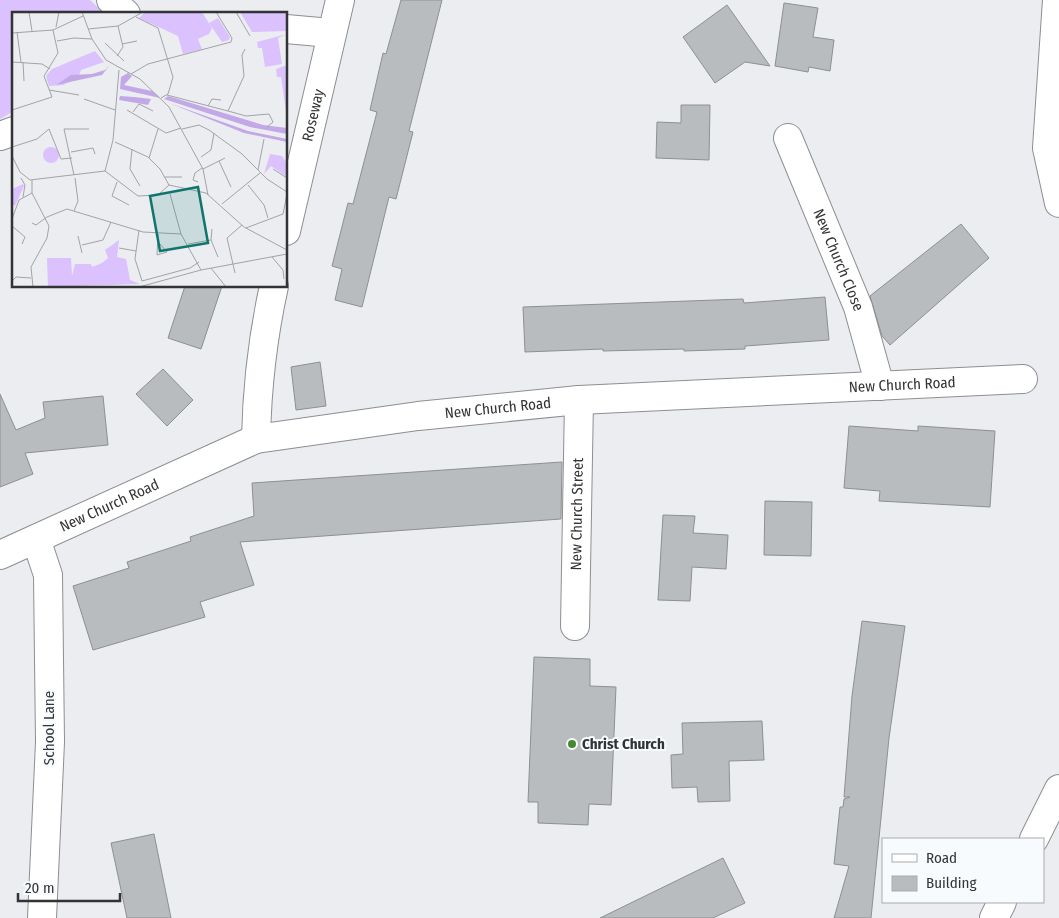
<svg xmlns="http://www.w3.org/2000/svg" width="1059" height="918" viewBox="0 0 1059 918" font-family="'Fira Sans Condensed',sans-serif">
  <rect width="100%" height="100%" fill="#ebedf1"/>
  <!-- green -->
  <path fill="#dbc1fe" d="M 0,0 L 90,0 L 105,14 L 14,14 L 14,111 L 0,119 Z"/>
  <!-- building -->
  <path fill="#b9bcbe" stroke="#8d9092" d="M 401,0 L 442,0 L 409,131 L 413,132 L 396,199 L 389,197 L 362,307 L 335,300 L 342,269 L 332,266 L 348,203 L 353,204 L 377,112 L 370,110 L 383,53 L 386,54 Z
    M 784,3 L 818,8 L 813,37 L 834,40 L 830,71 L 809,67 L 808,72 L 775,66 Z
    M 727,5 L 770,66 L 745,62 L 715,83 L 683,37 Z
    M 681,105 L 710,105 L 709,160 L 656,158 L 657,122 L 681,123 Z
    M 961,224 L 989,258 L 890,345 L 882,336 L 870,296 Z
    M 185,286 L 222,286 L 201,349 L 168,338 Z
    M 825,297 L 829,340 L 745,346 L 745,349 L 684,351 L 684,349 L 603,351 L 603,349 L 525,352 L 523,307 L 743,299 L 744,303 Z
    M 320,362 L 326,406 L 296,410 L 291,367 Z
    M 163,369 L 193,400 L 167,426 L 136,394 Z
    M 0,394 L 16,430 L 45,418 L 43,402 L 103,396 L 108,445 L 25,453 L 33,474 L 0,487 Z
    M 849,426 L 918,431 L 918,426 L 995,431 L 990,507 L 879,501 L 880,491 L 844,488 Z
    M 562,462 L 561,519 L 240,542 L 254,585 L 200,602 L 205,617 L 93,650 L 73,586 L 129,568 L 127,562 L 191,541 L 190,537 L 254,516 L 252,483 Z
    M 765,501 L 812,502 L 811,556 L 764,555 Z
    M 663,515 L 695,516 L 693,533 L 728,535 L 726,569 L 692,567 L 690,601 L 658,600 Z
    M 862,621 L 905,626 L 889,738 L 871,918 L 834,918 L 849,866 L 834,864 L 840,807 L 843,807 L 844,799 L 850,797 L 844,797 L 852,696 Z
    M 534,657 L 590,659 L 590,686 L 616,687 L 611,805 L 589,804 L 588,825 L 538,823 L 538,802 L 528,802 Z
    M 762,721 L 764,760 L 729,761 L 730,801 L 698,802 L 697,787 L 672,788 L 671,755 L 683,754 L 682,723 Z
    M 154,834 L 171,918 L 127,918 L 111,843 Z
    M 723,858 L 745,903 L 713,918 L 600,918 Z"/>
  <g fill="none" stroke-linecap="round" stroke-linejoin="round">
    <!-- minor casing -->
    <g stroke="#8c8f92" stroke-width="30">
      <g id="minor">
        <path d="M 111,0 L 126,14"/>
        <path d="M 286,29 L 331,33"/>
        <path d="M 0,136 L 14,131"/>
        <path id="s1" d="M 788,138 L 858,307 L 880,386"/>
        <path id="s2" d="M 286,231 L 340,0"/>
        <path d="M 256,439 C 257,387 263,336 274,286"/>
        <path d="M 36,539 L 48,575 L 50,742 L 42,918"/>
        <path id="s3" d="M 0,555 L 256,439 L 418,416 L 579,400 L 1023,379"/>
        <path id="s4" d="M 575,626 L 579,400"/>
      </g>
    </g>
    <!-- tertiary casing -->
    <g stroke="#8c8f92" stroke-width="30">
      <path id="tertiary" d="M 1057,0 L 1047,148 L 1059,203
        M 1034,839 L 1059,789
        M 994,918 L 1002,902"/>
    </g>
    <!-- minor -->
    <use href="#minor" stroke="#fff" stroke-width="28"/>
    <!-- tertiary -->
    <use href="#tertiary" stroke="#fff" stroke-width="28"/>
  </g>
  <!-- markers -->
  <circle fill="#468a2e" stroke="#f8fbfe" stroke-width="2" cx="572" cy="744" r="5"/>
  <g text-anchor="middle" stroke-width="4" stroke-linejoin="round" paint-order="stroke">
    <!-- street labels -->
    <g font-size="15" fill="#323334" stroke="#f8fbfe">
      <text dy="5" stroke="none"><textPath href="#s2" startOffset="119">Roseway</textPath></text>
      <text dy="5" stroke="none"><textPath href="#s1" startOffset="132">New Church Close</textPath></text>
      <text dy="5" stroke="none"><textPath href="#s3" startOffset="930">New Church Road</textPath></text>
      <text dy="5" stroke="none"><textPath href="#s3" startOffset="525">New Church Road</textPath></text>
      <text dy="5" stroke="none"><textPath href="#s3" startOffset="120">New Church Road</textPath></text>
      <text dy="5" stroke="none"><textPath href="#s4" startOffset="112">New Church Street</textPath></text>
      <text transform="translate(49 728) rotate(-90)" y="5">School Lane</text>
    </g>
    <!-- poi labels -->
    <g font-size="15" font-weight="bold" fill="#323334" stroke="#f8fbfe" text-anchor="start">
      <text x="582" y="749">Christ Church</text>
    </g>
  </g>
  <!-- overview -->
  <g transform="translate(12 12)">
    <rect width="275" height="275" fill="#ebedf1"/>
    <path d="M 133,0 L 190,0 L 200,16 L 197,22 L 186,27 L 190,37 L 171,42 L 166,24 L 127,6 ZM 228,0 L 275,0 L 275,19 L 240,20 ZM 206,6 L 218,25 L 217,28 L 210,30 L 197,11 ZM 275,22 L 266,26 L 270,52 L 253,55 L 250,36 L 246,36 L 245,30 ZM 83,39 L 92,50 L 69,58 L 66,66 L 51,73 L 37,74 L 34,64 L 40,57 ZM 275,53 L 275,106 L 269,65 L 265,65 L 264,57 ZM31 143a8 8 0 1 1 16 0a8 8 0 1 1-16 0ZM 258,142 L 270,144 L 275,151 L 275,165 L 259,154 L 252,162 ZM 11,172 L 12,174 L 3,194 L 0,192 L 0,177 ZM 107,228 L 105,245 L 114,247 L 118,268 L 128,272 L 36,275 L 35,246 L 59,246 L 60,264 L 63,252 L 79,252 L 80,255 L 90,251 L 96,246 L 93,238 Z" fill="#dbc1fe"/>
    <path d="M 98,53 L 90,63 L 44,73 L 59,63 L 80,62 L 93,58 ZM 116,61 L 120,64 L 112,73 L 140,79 L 148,86 L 108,77 L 109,65 ZM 108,84 L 122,85 L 139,87 L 136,93 L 107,88 ZM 156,84 L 251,113 L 275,116 L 275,122 L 238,115 L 152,87 ZM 157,91 L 236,119 L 275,127 L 275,130 L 232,121 Z" fill="#c3a8e7"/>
    <path fill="none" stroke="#a1a3a5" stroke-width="1" d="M 17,0 L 20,19M 70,0 L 80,27 L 94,48 L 128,67 L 157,95 L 191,157 L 196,183M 224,0 L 238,24M 124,5 L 146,16 L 161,65 L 156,82 L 149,86M 44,15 L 47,0M 76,17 L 106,14 L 131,0M 5,20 L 9,50M 0,21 L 41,18 L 71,4M 45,29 L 62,26 L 80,27M 93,31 L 112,49M 110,32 L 125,29M 105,44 L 111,35 L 106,14M 0,50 L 30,52 L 38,57M 11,50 L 12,69M 119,62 L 136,52 L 219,30 L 220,26 L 204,0M 37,78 L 67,83M 155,83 L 216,99 L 232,64 L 230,43 L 233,37M 72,87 L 103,98M 196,94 L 200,87 L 209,88M 0,98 L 40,85 L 32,64 L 46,41 L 41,18M 115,98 L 154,121 L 169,116M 216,99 L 234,104 L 257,102 L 261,110 L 255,115M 121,100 L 127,92 L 141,99M 170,117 L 187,113 L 197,118 L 230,142 L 255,167 L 275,180M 103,130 L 136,145 L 148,157 L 157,173M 0,135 L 25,127 L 37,117 L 49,147 L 60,146M 120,137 L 118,157 L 128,174M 59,140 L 81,136 L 83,142M 0,144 L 8,160 L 18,168 L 93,159 L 101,128 L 107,58M 189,145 L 199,138 L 202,121M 137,146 L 146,117M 207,149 L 219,175M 191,157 L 213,146M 261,157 L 275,166M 246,158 L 252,127M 93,159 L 126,184 L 146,183 L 157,173M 62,163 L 52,117 L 77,117M 153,165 L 170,165M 9,166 L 13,173 L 11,185M 20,168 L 20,181 L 37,214 L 35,226 L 19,255 L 21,275M 105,170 L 100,184 L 117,193M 186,170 L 181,168 L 183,161 L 190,156M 157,173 L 194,181 L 232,215 L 275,238M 236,173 L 252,193 L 256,206M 158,182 L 169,222 L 189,258M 210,192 L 248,161M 62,199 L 66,189 L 63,166M 0,207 L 7,188 L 20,181M 20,211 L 24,213 L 35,205 L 55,197 L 131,220 L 169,222M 0,214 L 13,225 L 10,232M 234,216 L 271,202 L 275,182M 127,218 L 123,247 L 130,269 L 178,256 L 187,250M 146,222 L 145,243 L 155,240 L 148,232M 66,224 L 70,241M 199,228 L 206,245M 176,232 L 199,228 L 200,217M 70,233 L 91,228 L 99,210M 107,236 L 124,239M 260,245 L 271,258 L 272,267M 199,256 L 214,275M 223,261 L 215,226 L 230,213M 0,269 L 4,265 L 19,266M 127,275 L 189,258 L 275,242"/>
    <path fill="#0f766e" fill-opacity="0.15" stroke="#0f766e" stroke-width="2.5" d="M 186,175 L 196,231 L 148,239 L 138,184 Z"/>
    <rect width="275" height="275" fill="none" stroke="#323334" stroke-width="2.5"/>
  </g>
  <!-- legend -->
  <rect x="882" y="838" width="162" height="65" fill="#f8fbfe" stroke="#a9abad"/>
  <rect x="892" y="854" width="25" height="8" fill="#ffffff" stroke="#a9abad"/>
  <text x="926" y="863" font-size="15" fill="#323334">Road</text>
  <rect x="892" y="876" width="25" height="15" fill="#b9bcbe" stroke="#a9abad"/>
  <text x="926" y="888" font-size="15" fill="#323334">Building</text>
  <!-- scale -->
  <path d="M18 893v8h102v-8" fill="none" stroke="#323334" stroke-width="2.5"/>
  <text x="25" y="893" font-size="15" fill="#323334" stroke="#f8fbfe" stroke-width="4" paint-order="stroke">20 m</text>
</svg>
